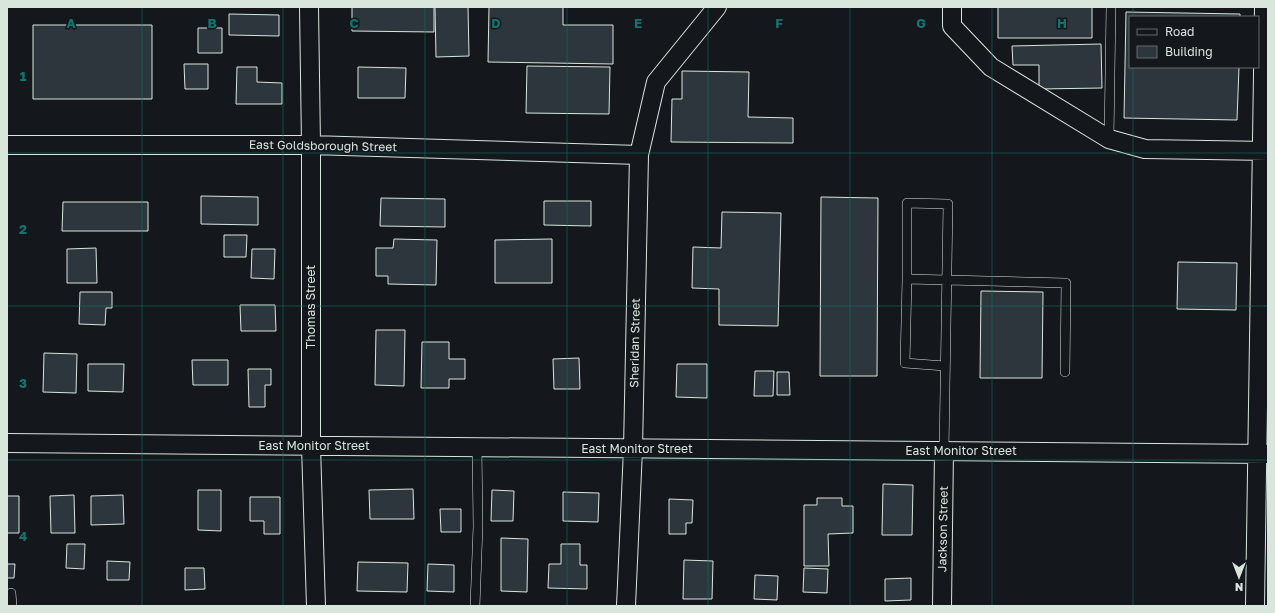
<svg xmlns="http://www.w3.org/2000/svg" width="1275" height="613" viewBox="0 0 1275 613" font-family="'Golos Text',sans-serif">
  <rect width="100%" height="100%" fill="#14181c"/>
  <!-- building -->
  <path fill="#2c363c" stroke="#d8e6dc" d="M 352,7 L 434,7 L 434,32 L 352,31 Z
    M 435,7 L 468,7 L 469,56 L 436,57 Z
    M 489,7 L 563,7 L 563,25 L 613,25 L 613,64 L 488,62 Z
    M 998,7 L 1092,7 L 1092,38 L 998,38 Z
    M 1126,12 L 1240,14 L 1240,17 L 1130,17 L 1130,67 L 1239,67 L 1237,120 L 1124,118 Z
    M 229,14 L 279,15 L 279,36 L 229,35 Z
    M 33,25 L 152,25 L 152,99 L 33,99 Z
    M 198,28 L 222,28 L 222,53 L 198,53 Z
    M 1101,44 L 1102,88 L 1039,89 L 1039,65 L 1013,65 L 1012,46 Z
    M 184,64 L 208,64 L 208,89 L 185,89 Z
    M 527,66 L 610,67 L 609,114 L 526,113 Z
    M 237,67 L 257,67 L 257,82 L 282,83 L 282,104 L 236,104 Z
    M 358,67 L 406,68 L 405,98 L 358,98 Z
    M 682,71 L 749,72 L 748,117 L 793,118 L 793,143 L 671,142 L 672,99 L 682,99 Z
    M 201,196 L 258,197 L 258,225 L 201,224 Z
    M 821,197 L 878,198 L 877,376 L 820,376 Z
    M 381,198 L 445,199 L 445,227 L 380,226 Z
    M 544,201 L 591,201 L 591,226 L 544,225 Z
    M 63,202 L 148,202 L 148,231 L 62,231 Z
    M 722,212 L 781,213 L 778,326 L 719,325 L 719,289 L 692,288 L 693,247 L 721,248 Z
    M 224,235 L 247,235 L 246,257 L 224,257 Z
    M 394,239 L 437,240 L 436,285 L 388,284 L 388,276 L 376,276 L 376,248 L 393,248 Z
    M 552,239 L 552,283 L 495,283 L 495,240 Z
    M 96,248 L 97,283 L 67,283 L 67,249 Z
    M 252,249 L 275,249 L 274,279 L 251,278 Z
    M 1178,262 L 1237,263 L 1236,310 L 1177,309 Z
    M 981,291 L 1043,292 L 1042,378 L 980,378 Z
    M 80,292 L 112,292 L 112,308 L 106,308 L 105,325 L 79,324 Z
    M 240,305 L 275,305 L 276,331 L 241,331 Z
    M 376,330 L 405,330 L 404,386 L 375,385 Z
    M 422,342 L 449,342 L 449,359 L 465,359 L 465,379 L 449,379 L 449,388 L 421,388 Z
    M 44,353 L 77,354 L 76,393 L 43,392 Z
    M 579,358 L 580,389 L 554,389 L 553,359 Z
    M 192,360 L 228,360 L 228,385 L 193,385 Z
    M 88,364 L 124,364 L 123,392 L 88,391 Z
    M 677,364 L 707,364 L 707,398 L 676,397 Z
    M 248,369 L 271,369 L 271,385 L 265,385 L 265,407 L 249,407 Z
    M 755,371 L 774,371 L 773,396 L 754,396 Z
    M 777,372 L 789,372 L 790,395 L 777,395 Z
    M 883,484 L 913,485 L 912,535 L 882,535 Z
    M 413,489 L 414,519 L 370,519 L 369,490 Z
    M 198,490 L 221,490 L 221,531 L 198,530 Z
    M 492,490 L 514,491 L 513,521 L 491,521 Z
    M 563,492 L 599,493 L 598,522 L 563,521 Z
    M 74,495 L 75,533 L 51,533 L 50,496 Z
    M 123,495 L 124,524 L 91,525 L 91,496 Z
    M 7,496 L 19,496 L 19,533 L 7,533 Z
    M 250,497 L 280,497 L 280,534 L 264,534 L 264,521 L 250,521 Z
    M 817,498 L 842,498 L 842,506 L 853,506 L 853,533 L 828,534 L 829,566 L 804,566 L 804,505 L 817,505 Z
    M 669,499 L 693,500 L 692,523 L 686,523 L 686,534 L 669,534 Z
    M 440,509 L 461,509 L 461,532 L 441,532 Z
    M 501,538 L 528,539 L 527,592 L 501,591 Z
    M 67,544 L 85,544 L 84,569 L 66,568 Z
    M 561,544 L 580,544 L 580,565 L 587,565 L 587,589 L 548,588 L 549,564 L 561,564 Z
    M 684,560 L 713,561 L 712,599 L 683,599 Z
    M 107,561 L 130,562 L 129,580 L 107,580 Z
    M 358,562 L 408,563 L 407,592 L 357,591 Z
    M 7,564 L 15,564 L 14,578 L 7,578 Z
    M 428,564 L 454,565 L 454,592 L 427,591 Z
    M 185,568 L 204,568 L 205,589 L 185,590 Z
    M 804,568 L 828,569 L 827,593 L 803,592 Z
    M 755,575 L 778,576 L 777,600 L 754,599 Z
    M 911,578 L 911,600 L 885,601 L 885,579 Z"/>
  <g fill="none" stroke-linecap="round" stroke-linejoin="round">
    <!-- service casing -->
    <g stroke="#d8e6dc" stroke-width="10">
      <path id="service" d="M 1109,139 L 1111,7
        M 907,279 L 905,363 L 945,366
        M 944,451 L 948,204 L 907,203 L 907,279 L 1066,283 L 1065,372
        M 11,593 L 12,606
        M 475,606 L 478,526 L 477,447"/>
    </g>
    <!-- minor casing -->
    <g stroke="#d8e6dc" stroke-width="20">
      <path id="minor" d="M 309,7 L 311,145 L 311,446 L 316,606
        M 952,7 L 952,26 L 991,67 L 1109,139 L 1145,149 L 1268,151
        M 7,145 L 311,145 L 639,155
        M 7,443 L 1268,454
        M 626,606 L 633,449 L 639,155 L 656,82 L 717,7
        M 942,606 L 944,451
        M 1255,606 L 1264,7"/>
    </g>
    <!-- service -->
    <use href="#service" stroke="#14181c" stroke-width="9"/>
    <!-- minor -->
    <use href="#minor" stroke="#14181c" stroke-width="18"/>
  </g>
  <!-- grid -->
  <path fill="none" stroke="#0f766e" stroke-width="1" stroke-opacity="0.55" d="M 142,7 L 142,606M 283,7 L 283,606M 425,7 L 425,606M 567,7 L 567,606M 708,7 L 708,606M 850,7 L 850,606M 992,7 L 992,606M 1133,7 L 1133,17M 1133,67 L 1133,606M 7,153 L 1268,153M 7,306 L 1268,306M 7,460 L 1268,460"/>
  <g text-anchor="middle" stroke-width="3" stroke-linejoin="round" paint-order="stroke">
    <!-- street labels -->
    <g font-size="12" fill="#d8e6dc" stroke="#14181c">
      <text transform="translate(323 146) rotate(1)" y="4">East Goldsborough Street</text>
      <text transform="translate(311 307) rotate(-90)" y="4">Thomas Street</text>
      <text transform="translate(635 343) rotate(-89)" y="4">Sheridan Street</text>
      <text x="314" y="450">East Monitor Street</text>
      <text x="637" y="453">East Monitor Street</text>
      <text x="961" y="455">East Monitor Street</text>
      <text transform="translate(943 529) rotate(-89)" y="4">Jackson Street</text>
    </g>
  </g>
  <g font-size="13" text-anchor="middle" font-weight="bold" fill="#0f766e" stroke="#14181c" stroke-width="3" stroke-linejoin="round" paint-order="stroke">
    <text x="71" y="28">A</text>
    <text x="212" y="28">B</text>
    <text x="354" y="28">C</text>
    <text x="496" y="28">D</text>
    <text x="638" y="28">E</text>
    <text x="779" y="28">F</text>
    <text x="921" y="28">G</text>
    <text x="1062" y="28">H</text>
    <text x="23" y="81">1</text>
    <text x="23" y="234">2</text>
    <text x="23" y="388">3</text>
    <text x="23" y="541">4</text>
  </g>
  <!-- border -->
  <rect width="1275" height="613" fill="none" stroke="#d8e6dc" stroke-width="16"/>
  <!-- legend -->
  <rect x="1129" y="16" width="130" height="52" fill="#14181c" stroke="#626a69"/>
  <rect x="1137" y="29" width="20" height="6" fill="#14181c" stroke="#626a69"/>
  <text x="1165" y="36" font-size="12" fill="#d8e6dc">Road</text>
  <rect x="1137" y="46" width="20" height="12" fill="#2c363c" stroke="#626a69"/>
  <text x="1165" y="56" font-size="12" fill="#d8e6dc">Building</text>
  <!-- north arrow -->
  <g transform="translate(1239 577) rotate(180)" stroke="#14181c" stroke-width="3" paint-order="stroke">
  <path d="M0-3L7 15L0 10L-7 15Z" fill="#d8e6dc"/>
  <text y="-6" font-size="11" font-weight="bold" text-anchor="middle" fill="#d8e6dc">N</text>
  </g>
</svg>
